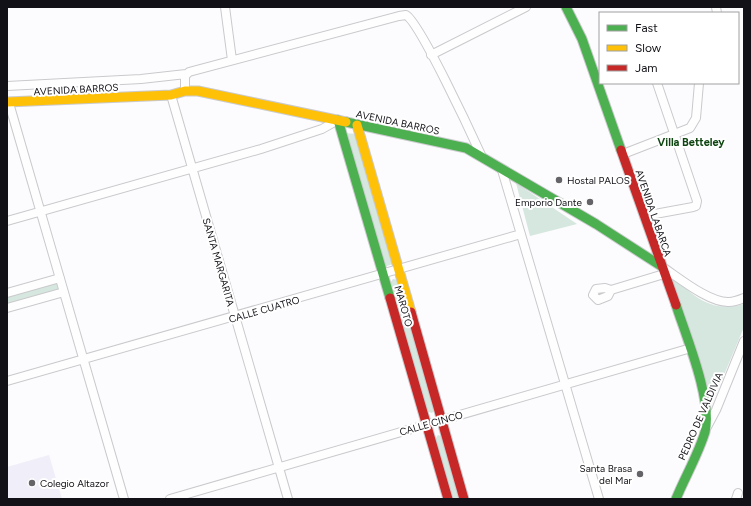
<svg xmlns="http://www.w3.org/2000/svg" width="751" height="506" viewBox="0 0 751 506" font-family="Figtree,sans-serif">
  <rect width="100%" height="100%" fill="#fcfbfd"/>
  <!-- built -->
  <path fill="#f0eef8" d="M 49,455 L 62,499 L 7,499 L 7,467 Z"/>
  <!-- green -->
  <path fill="#d5e7de" d="M 344,133 L 356,134 L 393,264 L 384,267 Z
    M 516,183 L 577,224 L 530,236 Z
    M 671,275 C 695,297 710,313 744,304 L 744,327 L 711,406 L 705,381 Z
    M 393,279 L 398,280 L 435,409 L 432,413 L 426,411 L 389,284 Z
    M 56,282 L 59,291 L 7,306 L 7,296 Z
    M 438,435 L 443,437 L 460,499 L 452,499 L 435,439 Z"/>
  <g fill="none" stroke-linecap="round" stroke-linejoin="round">
    <!-- street casing -->
    <g stroke="#cacacd" stroke-width="10">
      <path id="street" d="M 225,7 L 232,60
        M 716,7 L 717,13
        M 431,55 L 526,7
        M 7,86 L 141,79 L 186,74
        M 185,91 L 185,76 L 189,72 L 399,16 L 406,15 C 420,23 472,135 482,157
        M 171,95 L 288,499
        M 9,103 L 124,499
        M 623,154 L 690,128 L 696,118 L 699,83
        M 502,170 L 599,499
        M 644,216 L 693,207 L 696,206 L 697,201 L 657,83
        M 7,221 L 261,149 L 322,129 L 338,120
        M 661,266 C 678,277 709,303 729,302 C 734,302 739,300 744,298
        M 611,290 L 608,296 L 598,300 L 593,295 L 596,289 L 605,288 L 611,290 L 664,274
        M 7,293 L 60,278
        M 7,308 L 64,292
        M 7,381 L 521,234
        M 707,427 L 716,410 L 744,341
        M 170,499 L 691,348
        M 736,499 L 738,493"/>
    </g>
    <!-- fast casing -->
    <g stroke="#cacacd" stroke-width="11">
      <path id="fast" d="M 566,7 L 582,39 L 621,150
        M 338,120 L 390,298
        M 346,122 L 466,148 L 596,224 L 661,266
        M 676,305 C 686,336 713,401 705,432 C 698,455 685,477 676,499"/>
    </g>
    <!-- slow casing -->
    <g stroke="#cacacd" stroke-width="11">
      <path id="slow" d="M 7,102 L 171,95 L 185,91 L 198,91 L 346,122
        M 357,125 L 411,312"/>
    </g>
    <!-- jam casing -->
    <g stroke="#cacacd" stroke-width="11">
      <path id="jam" d="M 621,150 L 676,305
        M 390,298 L 448,499
        M 411,312 L 464,499"/>
    </g>
    <!-- street -->
    <use href="#street" stroke="#fffeff" stroke-width="8"/>
    <!-- fast -->
    <use href="#fast" stroke="#4caf50" stroke-width="9"/>
    <!-- slow -->
    <use href="#slow" stroke="#ffc107" stroke-width="9"/>
    <!-- jam -->
    <use href="#jam" stroke="#c62828" stroke-width="9"/>
  </g>
  <!-- markers -->
  <g fill="#646368" stroke="#fff" stroke-width="1.5">
    <circle cx="559" cy="180" r="4"/>
    <circle cx="590" cy="202" r="4"/>
    <circle cx="640" cy="474" r="4"/>
    <circle cx="32" cy="483" r="4"/>
  </g>
  <g text-anchor="middle" stroke-width="4" stroke-linejoin="round" paint-order="stroke">
    <!-- street labels -->
    <g font-size="10" fill="#121117" stroke="#fff">
      <text transform="translate(76 89) rotate(-3)" y="4">AVENIDA BARROS</text>
      <text transform="translate(398 122) rotate(12)" y="4">AVENIDA BARROS</text>
      <text transform="translate(654 213) rotate(71)" y="4">AVENIDA LABARCA</text>
      <text transform="translate(219 262) rotate(74)" y="4">SANTA MARGARITA</text>
      <text transform="translate(404 306) rotate(74)" y="4">MAROTO</text>
      <text transform="translate(264 309) rotate(-16)" y="4">CALLE CUATRO</text>
      <text transform="translate(700 416) rotate(-66)" y="4">PEDRO DE VALDIVIA</text>
      <text transform="translate(431 423) rotate(-16)" y="4">CALLE CINCO</text>
    </g>
    <!-- poi labels -->
    <g font-size="10" fill="#121117" stroke="#fff" text-anchor="start">
      <text x="567" y="184">Hostal PALOS</text>
      <text x="582" y="206" text-anchor="end">Emporio Dante</text>
      <text x="632" y="472" text-anchor="end">Santa Brasa<tspan x="632" dy="12">del Mar</tspan></text>
      <text x="40" y="487">Colegio Altazor</text>
    </g>
    <!-- neighbourhood labels -->
    <g font-size="11" font-weight="bold" fill="#0e4511" stroke="#fff">
      <text x="691" y="146">Villa Betteley</text>
    </g>
  </g>
  <!-- border -->
  <rect width="751" height="506" fill="none" stroke="#121117" stroke-width="16"/>
  <!-- legend -->
  <rect x="599" y="12" width="140" height="72" fill="#ffffff" stroke="#a0a0a2"/>
  <rect x="607" y="25" width="20" height="6" fill="#4caf50" stroke="#a0a0a2"/>
  <text x="635" y="32" font-size="12" fill="#121117">Fast</text>
  <rect x="607" y="45" width="20" height="6" fill="#ffc107" stroke="#a0a0a2"/>
  <text x="635" y="52" font-size="12" fill="#121117">Slow</text>
  <rect x="607" y="65" width="20" height="6" fill="#c62828" stroke="#a0a0a2"/>
  <text x="635" y="72" font-size="12" fill="#121117">Jam</text>
</svg>
